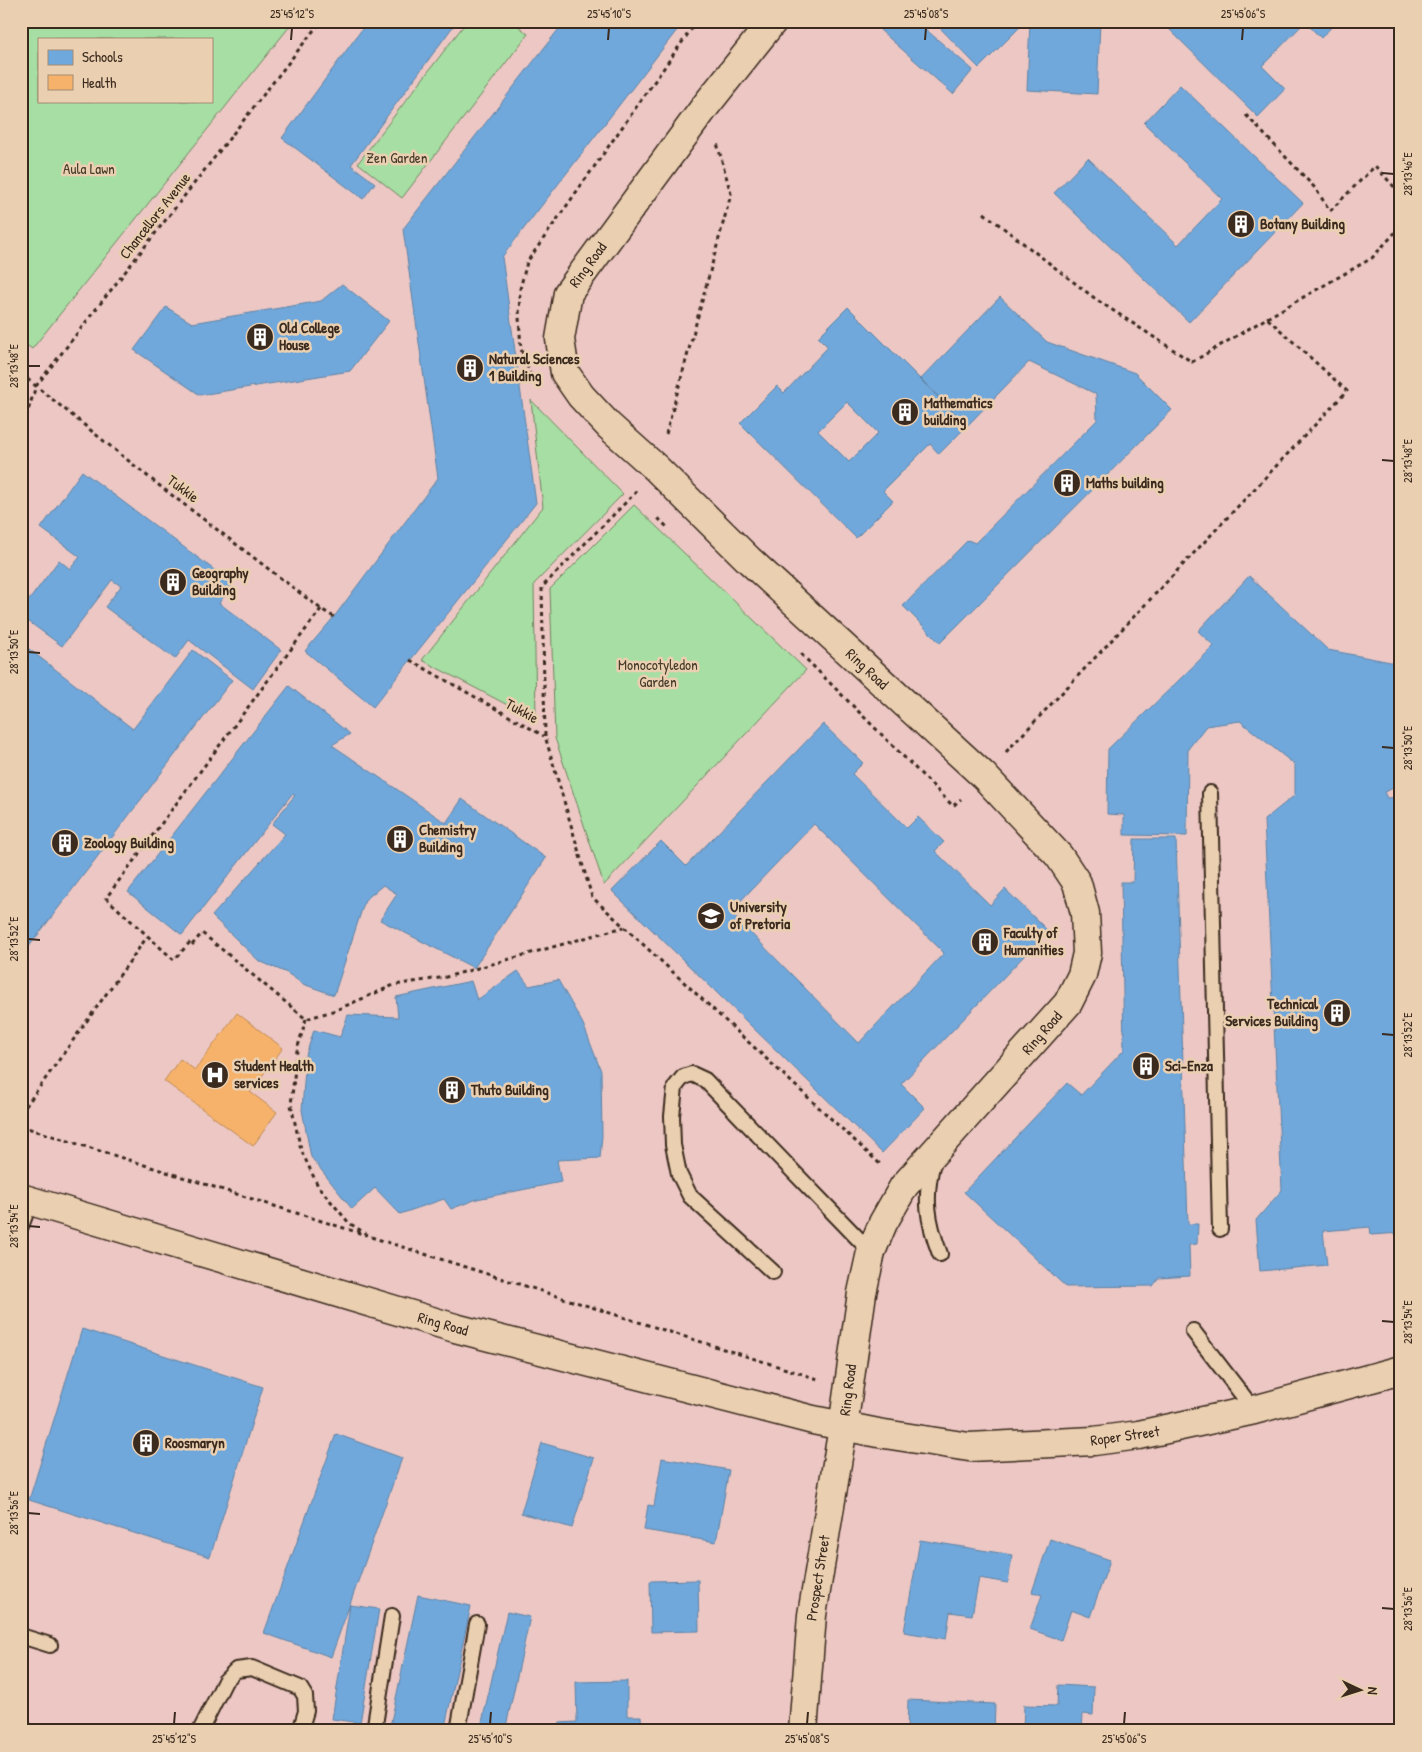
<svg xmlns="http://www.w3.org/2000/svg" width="1422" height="1752" viewBox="0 0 1422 1752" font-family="'Patrick Hand',sans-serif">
  <rect width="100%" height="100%" fill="#ebcbba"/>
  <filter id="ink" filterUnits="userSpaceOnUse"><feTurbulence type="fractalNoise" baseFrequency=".02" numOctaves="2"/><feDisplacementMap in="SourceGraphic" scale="10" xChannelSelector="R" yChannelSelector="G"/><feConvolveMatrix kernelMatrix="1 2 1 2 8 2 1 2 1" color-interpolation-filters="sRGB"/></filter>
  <g filter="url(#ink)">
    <!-- built -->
    <path fill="#ecc7c4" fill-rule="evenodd" d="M 21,21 L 1392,21 L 1401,32 L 1401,1731 L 21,1731 ZM 39,39 L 211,39 L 211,101 L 39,101 Z"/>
    <!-- green -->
    <path fill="#a6dea3" stroke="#708460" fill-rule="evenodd" d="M 21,21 L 294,21 L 32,349 L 21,341 ZM 39,39 L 211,39 L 211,101 L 39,101 Z
      M 467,21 L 512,21 L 528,34 L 402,198 L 358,163 Z
      M 531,400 L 623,494 L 534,584 L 536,720 L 422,660 L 543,507 Z
      M 634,505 L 806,670 L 604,885 L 555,738 L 550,589 Z"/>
    <!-- schools -->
    <path fill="#6fa8dc" stroke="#5f82a3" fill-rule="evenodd" d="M 368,21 L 457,21 L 351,165 L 375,183 L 363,199 L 282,138 Z
      M 565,21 L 684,21 L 502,257 L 536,503 L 373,707 L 305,651 L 334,617 L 438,478 L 403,229 Z
      M 887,21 L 916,21 L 973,70 L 953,94 L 880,30 Z
      M 947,21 L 1026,21 L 979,68 L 940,28 Z
      M 1030,21 L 1100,21 L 1097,94 L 1027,90 Z
      M 1161,21 L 1337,21 L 1321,38 L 1305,22 L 1262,66 L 1285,89 L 1258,117 Z
      M 1180,85 L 1303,203 L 1189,322 L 1054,193 L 1088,158 L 1178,245 L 1222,199 L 1144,123 Z
      M 342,284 L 389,321 L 350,371 L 200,395 L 134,350 L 166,307 L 192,323 L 321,301 Z
      M 1000,297 L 1047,342 L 1135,373 L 1172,410 L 940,643 L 903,606 L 968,540 L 975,543 L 1097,420 L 1096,394 L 1029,362 L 967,426 L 921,379 Z
      M 848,307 L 967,426 L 939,454 L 930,444 L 883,491 L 893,501 L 856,538 L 740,423 L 777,386 L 784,393 L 828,347 L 818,337 ZM 847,402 L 878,433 L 849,462 L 818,431 Z
      M 82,471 L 233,584 L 219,603 L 281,650 L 253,689 L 189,640 L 175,659 L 105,607 L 121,586 L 112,580 L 62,646 L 21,616 L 21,611 L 59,560 L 70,569 L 80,557 L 41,528 Z
      M 1249,576 L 1328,650 L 1401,664 L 1401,785 L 1384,792 L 1387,798 L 1401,797 L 1401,1233 L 1371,1235 L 1370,1227 L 1323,1231 L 1327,1265 L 1260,1271 L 1256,1220 L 1282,1190 L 1264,820 L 1295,795 L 1295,765 L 1240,721 L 1206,726 L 1188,749 L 1187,836 L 1124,835 L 1124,815 L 1107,814 L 1108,749 L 1214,646 L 1198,631 Z
      M 21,643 L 133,729 L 193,650 L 232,680 L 21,957 Z
      M 289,686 L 350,734 L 332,745 L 446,823 L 462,799 L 546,858 L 474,968 L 380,920 L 397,894 L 383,885 L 365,900 L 334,995 L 303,984 L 287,973 L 259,961 L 212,916 L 285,834 L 272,824 L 295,795 L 292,794 L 182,935 L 128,892 Z
      M 823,724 L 863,763 L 852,774 L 907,828 L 918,817 L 944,842 L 935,851 L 990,905 L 1005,889 L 1048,931 L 901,1084 L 925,1108 L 882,1153 L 612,891 L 661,841 L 686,866 ZM 814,824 L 944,953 L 859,1043 L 730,912 Z
      M 1134,839 L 1176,839 L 1188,1224 L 1198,1224 L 1197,1244 L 1189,1245 L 1190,1276 L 1159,1278 L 1153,1286 L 1066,1287 L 964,1192 L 1067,1083 L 1081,1095 L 1124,1050 L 1121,882 L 1133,882 Z
      M 518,971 L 529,986 L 558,980 L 583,1024 L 601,1071 L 602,1136 L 600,1158 L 557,1160 L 561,1182 L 477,1199 L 451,1209 L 444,1199 L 400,1214 L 375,1188 L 352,1209 L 311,1157 L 302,1110 L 306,1055 L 314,1030 L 340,1037 L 348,1015 L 398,1017 L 396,997 L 471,981 L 477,1000 Z
      M 82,1329 L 263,1387 L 210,1557 L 29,1500 Z
      M 336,1434 L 402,1458 L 331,1657 L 264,1633 Z
      M 542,1443 L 594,1458 L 572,1528 L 521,1513 Z
      M 662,1458 L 729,1470 L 716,1542 L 644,1530 L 648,1505 L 654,1506 Z
      M 1050,1539 L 1110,1560 L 1090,1617 L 1071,1610 L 1061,1640 L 1030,1629 L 1042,1595 L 1032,1592 Z
      M 920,1540 L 1012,1555 L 1008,1583 L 979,1578 L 972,1615 L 950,1612 L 946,1639 L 904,1632 Z
      M 698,1580 L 699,1631 L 651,1632 L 650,1581 Z
      M 418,1595 L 471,1606 L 444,1731 L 389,1731 Z
      M 350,1605 L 379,1609 L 360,1723 L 332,1719 Z
      M 507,1612 L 530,1617 L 505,1731 L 480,1731 Z
      M 627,1681 L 627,1716 L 641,1716 L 642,1731 L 559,1731 L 559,1723 L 577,1722 L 576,1682 Z
      M 1058,1685 L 1094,1687 L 1093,1715 L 1083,1714 L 1082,1731 L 1023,1731 L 1024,1705 L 1057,1706 Z
      M 908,1700 L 995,1704 L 994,1731 L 907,1731 Z"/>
    <!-- health -->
    <path fill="#f6b26b" stroke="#be8954" d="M 237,1013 L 283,1048 L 250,1092 L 277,1112 L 253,1146 L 164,1081 L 180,1059 L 195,1070 Z"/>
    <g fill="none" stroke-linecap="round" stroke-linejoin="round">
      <!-- lane casing -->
      <g stroke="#3b2a1e" stroke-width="18">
        <path id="lane" d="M 1210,793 L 1220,1229
          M 933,1162 C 924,1197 927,1220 940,1254
          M 21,1226 L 31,1200
          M 773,1272 L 690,1196 L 679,1174 L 673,1145 L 672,1116 L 675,1087 L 683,1077 L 692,1074 L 705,1080 L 871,1252
          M 1193,1331 L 1254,1410
          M 21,1636 L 50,1645
          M 21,1729 L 27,1731
          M 200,1731 L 225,1681 L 236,1670 L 252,1668 L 300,1688 L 305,1696 L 306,1711 L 300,1731
          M 374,1731 L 392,1616
          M 458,1731 L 477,1624"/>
      </g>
      <!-- street casing -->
      <g stroke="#3b2a1e" stroke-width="31">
        <path id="street" d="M 773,21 L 707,104 L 568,293 L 560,339 L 565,373 L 581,396 L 609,426 L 656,468 L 749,560 L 984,776 L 1059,856 L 1077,883 L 1085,913 L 1087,953 L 1082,975 L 1068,1003 L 904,1186 L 883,1223 L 871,1252 L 862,1293 L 843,1427 L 812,1615 L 803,1731
          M 21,1198 L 455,1328 L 813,1420 L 878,1433 L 969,1447 L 1094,1441 L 1139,1435 L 1254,1410 L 1401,1370"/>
      </g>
      <!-- path -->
      <path stroke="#3b2a1e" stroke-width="3" stroke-dasharray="4 4" stroke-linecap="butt" d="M 1246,115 L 1315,188 L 1330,211 L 1375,166 L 1399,192 L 1401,197
        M 984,213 L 1097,300 L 1192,362 L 1267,318 L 1347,391 L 1005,753
        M 1267,318 L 1372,258 L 1401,226
        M 21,374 L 156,483 L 321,609 L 334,617
        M 531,376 L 521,349 L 519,317 L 520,289 L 527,262 L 697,21
        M 21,432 L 36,386 L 321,21
        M 666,434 L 731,194 L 717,143
        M 637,491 L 542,587 L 545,736 L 592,897 L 881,1165
        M 658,518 L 669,529
        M 321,609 L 106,898 L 174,960 L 190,942 L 192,945 L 202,933 L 306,1019 L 336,1010 L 394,985 L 446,977 L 624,927
        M 801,654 L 953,806 L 961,799
        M 410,660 L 544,736
        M 306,1019 L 297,1050 L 291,1105 L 301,1150 L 318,1186 L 349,1223 L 371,1237 L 818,1379
        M 21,1113 L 147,937
        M 21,1126 L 366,1235"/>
      <!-- lane -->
      <use href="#lane" stroke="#eacfb1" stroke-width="14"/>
      <!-- street -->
      <use href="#street" stroke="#eacfb1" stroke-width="28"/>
    </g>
  </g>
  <!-- ticks -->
  <path fill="none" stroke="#3b2a1e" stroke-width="2" d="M 291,40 L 292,28M 608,40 L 609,28M 925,40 L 926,28M 1242,40 L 1243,28M 1382,173 L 1394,174M 28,366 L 40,366M 1382,460 L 1394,461M 28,652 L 40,653M 1382,747 L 1394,748M 28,939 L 40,940M 1382,1034 L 1394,1035M 28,1226 L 40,1227M 1382,1321 L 1394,1322M 28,1513 L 40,1514M 1382,1608 L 1394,1609M 174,1724 L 175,1712M 490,1724 L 491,1712M 807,1724 L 808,1712M 1124,1724 L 1125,1712"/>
  <!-- icons -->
  <defs>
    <g id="building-disc" transform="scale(1.4375)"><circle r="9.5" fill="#3b2a1e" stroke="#eacfb1"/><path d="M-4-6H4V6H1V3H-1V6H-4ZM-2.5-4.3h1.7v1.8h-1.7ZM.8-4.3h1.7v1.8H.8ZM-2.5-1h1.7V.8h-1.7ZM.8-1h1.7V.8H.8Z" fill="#fff"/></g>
    <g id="university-disc" transform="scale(1.4375)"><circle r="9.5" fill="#3b2a1e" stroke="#eacfb1"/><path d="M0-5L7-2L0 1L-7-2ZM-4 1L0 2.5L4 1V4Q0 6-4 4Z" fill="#fff"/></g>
    <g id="hospital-disc" transform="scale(1.4375)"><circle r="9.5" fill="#3b2a1e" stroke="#eacfb1"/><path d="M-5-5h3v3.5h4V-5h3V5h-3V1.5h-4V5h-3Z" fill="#fff"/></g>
  </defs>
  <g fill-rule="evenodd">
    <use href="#building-disc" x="1241" y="224"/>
    <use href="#building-disc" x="260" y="337"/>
    <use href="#building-disc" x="470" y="368"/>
    <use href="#building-disc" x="905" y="412"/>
    <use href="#building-disc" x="1067" y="483"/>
    <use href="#building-disc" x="173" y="582"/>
    <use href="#building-disc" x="400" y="839"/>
    <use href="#building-disc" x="65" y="843"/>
    <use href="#university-disc" x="711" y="916"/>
    <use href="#building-disc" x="985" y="942"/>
    <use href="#building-disc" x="1337" y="1013"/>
    <use href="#building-disc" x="1146" y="1066"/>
    <use href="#hospital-disc" x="215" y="1075"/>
    <use href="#building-disc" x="452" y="1090"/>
    <use href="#building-disc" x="146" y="1443"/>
  </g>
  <g text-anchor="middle" stroke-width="5" stroke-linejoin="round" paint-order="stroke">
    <!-- park labels -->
    <g font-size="15" fill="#463c2b" stroke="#eacfb1">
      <text x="397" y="163">Zen Garden</text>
      <text x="89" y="174">Aula Lawn</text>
      <text x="658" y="670">Monocotyledon<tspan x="658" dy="17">Garden</tspan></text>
    </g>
    <!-- street labels -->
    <g font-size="15" fill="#3b2a1e" stroke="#eacfb1">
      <text transform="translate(155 216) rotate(-52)" y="5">Chancellors Avenue</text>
      <text transform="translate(588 265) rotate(-54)" y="5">Ring Road</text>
      <text transform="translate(183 489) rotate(37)" y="5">Tukkie</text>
      <text transform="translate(867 669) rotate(43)" y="5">Ring Road</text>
      <text transform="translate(522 711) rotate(29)" y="5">Tukkie</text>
      <text transform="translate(1042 1033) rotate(-49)" y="5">Ring Road</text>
      <text transform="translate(443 1324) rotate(16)" y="5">Ring Road</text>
      <text transform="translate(848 1390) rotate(-83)" y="5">Ring Road</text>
      <text transform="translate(1125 1436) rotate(-8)" y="5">Roper Street</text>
      <text transform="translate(818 1578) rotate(-81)" y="5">Prospect Street</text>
    </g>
    <!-- poi labels -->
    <g font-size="15" font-weight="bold" fill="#3b2a1e" stroke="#eacfb1" text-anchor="start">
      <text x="1260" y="229">Botany Building</text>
      <text x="279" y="333">Old College<tspan x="279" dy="17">House</tspan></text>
      <text x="489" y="364">Natural Sciences<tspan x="489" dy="17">1 Building</tspan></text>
      <text x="924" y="408">Mathematics<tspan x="924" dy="17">building</tspan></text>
      <text x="1086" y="488">Maths building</text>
      <text x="192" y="578">Geography<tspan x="192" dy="17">Building</tspan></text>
      <text x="419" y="835">Chemistry<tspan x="419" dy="17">Building</tspan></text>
      <text x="84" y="848">Zoology Building</text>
      <text x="730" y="912">University<tspan x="730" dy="17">of Pretoria</tspan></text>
      <text x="1004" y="938">Faculty of<tspan x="1004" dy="17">Humanities</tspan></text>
      <text x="1318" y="1009" text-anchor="end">Technical<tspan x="1318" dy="17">Services Building</tspan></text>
      <text x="234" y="1071">Student Health<tspan x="234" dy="17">services</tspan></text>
      <text x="1165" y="1071">Sci-Enza</text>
      <text x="471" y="1095">Thuto Building</text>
      <text x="165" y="1448">Roosmaryn</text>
    </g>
  </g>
  <!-- margin -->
  <rect width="1422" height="1752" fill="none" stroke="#eacfb1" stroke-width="55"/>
  <!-- legend -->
  <rect x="38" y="38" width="175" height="65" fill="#eacfb1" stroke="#a48d76"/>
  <rect x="48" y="50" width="25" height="15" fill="#6fa8dc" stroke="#a48d76"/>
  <text x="82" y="62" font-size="15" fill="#3b2a1e">Schools</text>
  <rect x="48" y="75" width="25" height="15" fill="#f6b26b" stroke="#a48d76"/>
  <text x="82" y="88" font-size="15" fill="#3b2a1e">Health</text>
  <!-- north arrow -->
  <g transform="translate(1360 1690) rotate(94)" stroke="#eacfb1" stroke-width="4" paint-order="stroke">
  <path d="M0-4L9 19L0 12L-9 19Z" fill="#3b2a1e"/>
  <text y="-8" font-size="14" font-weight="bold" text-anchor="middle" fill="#3b2a1e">N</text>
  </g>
  <rect x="28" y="28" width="1366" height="1696" fill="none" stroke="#3b2a1e" stroke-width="2"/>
  <g font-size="12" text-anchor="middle" fill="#3b2a1e">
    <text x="292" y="18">25°45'12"S</text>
    <text x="609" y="18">25°45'10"S</text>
    <text x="926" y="18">25°45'08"S</text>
    <text x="1243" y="18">25°45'06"S</text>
    <text transform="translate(1408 174) rotate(-90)" y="4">28°13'46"E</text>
    <text transform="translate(14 366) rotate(-90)" y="4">28°13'48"E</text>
    <text transform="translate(1408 461) rotate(-90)" y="4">28°13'48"E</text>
    <text transform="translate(14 652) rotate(-90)" y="4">28°13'50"E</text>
    <text transform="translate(1408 748) rotate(-90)" y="4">28°13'50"E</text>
    <text transform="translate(14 939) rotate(-90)" y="4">28°13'52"E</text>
    <text transform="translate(1408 1035) rotate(-90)" y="4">28°13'52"E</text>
    <text transform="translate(14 1226) rotate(-90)" y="4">28°13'54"E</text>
    <text transform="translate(1408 1322) rotate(-90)" y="4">28°13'54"E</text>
    <text transform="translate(14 1513) rotate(-90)" y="4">28°13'56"E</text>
    <text transform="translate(1408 1609) rotate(-90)" y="4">28°13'56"E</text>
    <text x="174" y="1743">25°45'12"S</text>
    <text x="490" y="1743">25°45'10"S</text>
    <text x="807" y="1743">25°45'08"S</text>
    <text x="1124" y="1743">25°45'06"S</text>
  </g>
</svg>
